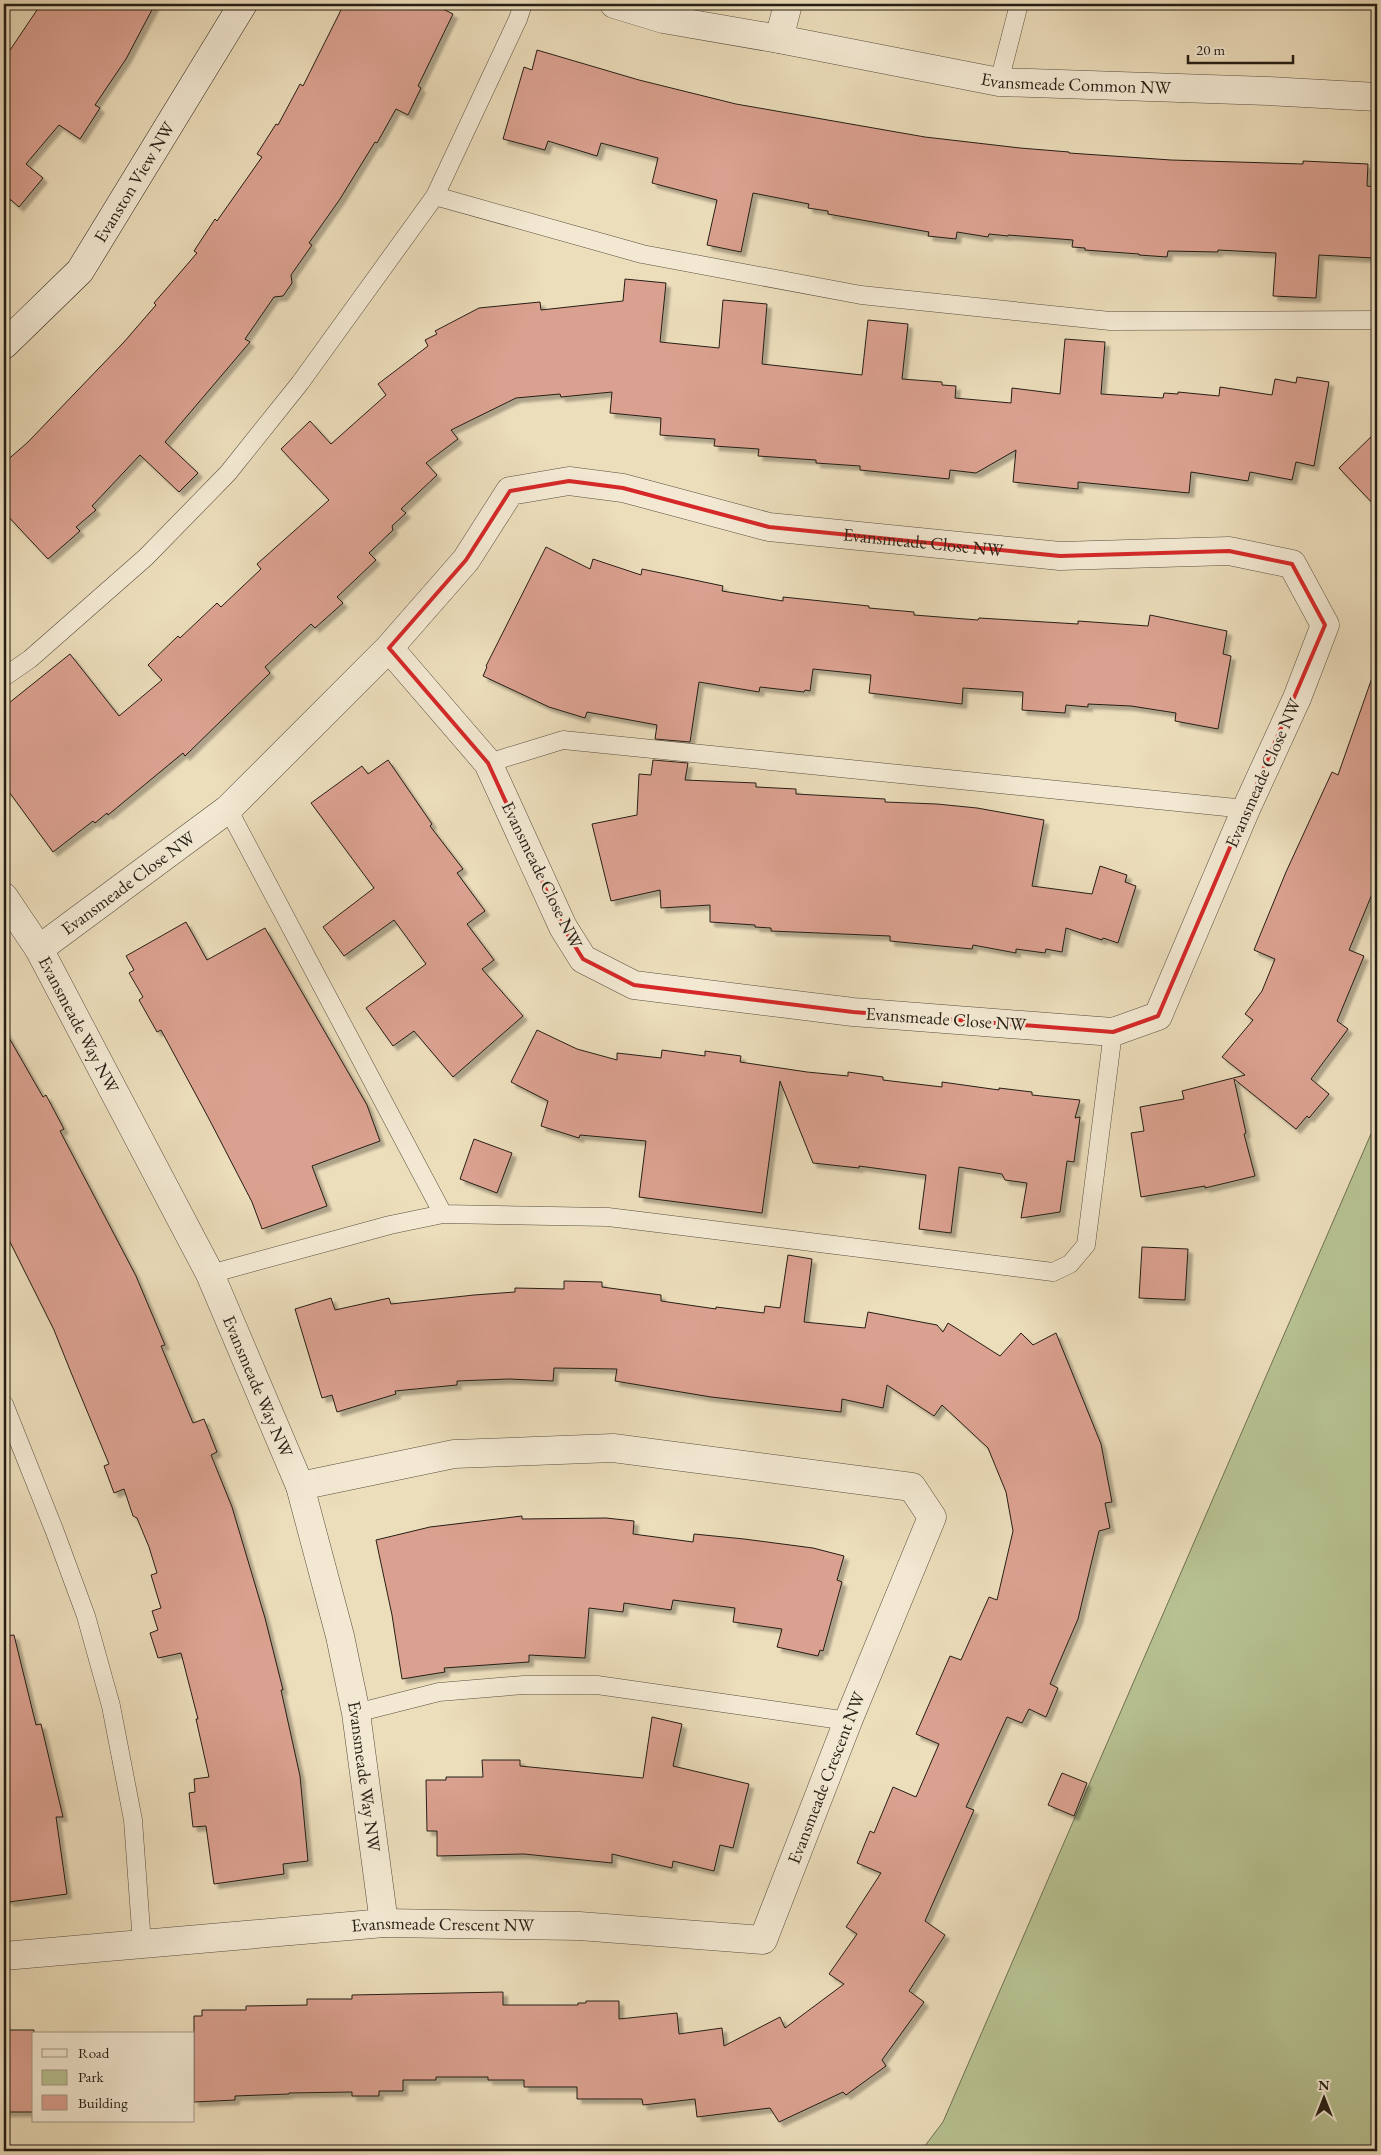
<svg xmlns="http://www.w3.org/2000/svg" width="1381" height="2155" viewBox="0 0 1381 2155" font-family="'EB Garamond',serif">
  <defs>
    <filter id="shadow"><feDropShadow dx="4.5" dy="4.5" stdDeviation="1" flood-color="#0004"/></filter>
  </defs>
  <rect width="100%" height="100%" fill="#ecddbb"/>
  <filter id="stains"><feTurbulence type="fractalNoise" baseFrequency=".004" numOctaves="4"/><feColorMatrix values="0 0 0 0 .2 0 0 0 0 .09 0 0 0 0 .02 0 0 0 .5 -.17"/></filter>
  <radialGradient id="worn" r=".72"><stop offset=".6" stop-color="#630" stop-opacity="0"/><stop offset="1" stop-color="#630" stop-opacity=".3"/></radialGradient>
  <!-- green -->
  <path fill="#b7c191" stroke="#6e7053" d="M 1377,1120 L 1377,2151 L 921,2151 L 943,2122 Z"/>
  <!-- building -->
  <path fill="#dba190" stroke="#251e15" filter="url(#shadow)" d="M 41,4 L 155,4 L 126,59 L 95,105 L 100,108 L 80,139 L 59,125 L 26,164 L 43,178 L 19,207 L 4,194 L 4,59 Z
    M 344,4 L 433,4 L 453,14 L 418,86 L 421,88 L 408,115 L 396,109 L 377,143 L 375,142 L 340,199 L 309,243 L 312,245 L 291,275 L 292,283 L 283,296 L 274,297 L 245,339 L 250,342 L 165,442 L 198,473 L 179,492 L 140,455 L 92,506 L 96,510 L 76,527 L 80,531 L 48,559 L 4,512 L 4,463 L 28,442 L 124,342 L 156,305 L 154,303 L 197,253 L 194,251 L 215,219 L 217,221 L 262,157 L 257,154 L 276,124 L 278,125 L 300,84 L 303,86 Z
    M 537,50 L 639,80 L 736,104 L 925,137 L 1020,148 L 1069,152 L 1069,153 L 1171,160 L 1303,164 L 1303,161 L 1368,164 L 1367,186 L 1377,187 L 1373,258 L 1319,255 L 1316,298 L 1273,296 L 1276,253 L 1218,250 L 1218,252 L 1168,251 L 1167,257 L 1139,255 L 1139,254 L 1085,250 L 1085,248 L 1072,247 L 1073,240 L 1008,235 L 1008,236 L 989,234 L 988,237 L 957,232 L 956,239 L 928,236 L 929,232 L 828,214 L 828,211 L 808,208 L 809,204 L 753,193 L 741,252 L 707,245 L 717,200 L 652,183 L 658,158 L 601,143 L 597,156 L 548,141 L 545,150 L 503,139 L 524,67 L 532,70 Z
    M 625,279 L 666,283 L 660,342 L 719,348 L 723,300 L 767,304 L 762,364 L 862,375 L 868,320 L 908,324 L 902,379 L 942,382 L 942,385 L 956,386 L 955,398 L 1011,403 L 1012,388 L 1060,394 L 1065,339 L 1105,342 L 1101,394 L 1163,398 L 1164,393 L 1178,394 L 1178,392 L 1219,396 L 1220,387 L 1272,395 L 1275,379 L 1296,383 L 1297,377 L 1329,382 L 1314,466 L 1296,462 L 1292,480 L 1250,472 L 1248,481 L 1191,472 L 1189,493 L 1078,482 L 1078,489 L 1013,482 L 1016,450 L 976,473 L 950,470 L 949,479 L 860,470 L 860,466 L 816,463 L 816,460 L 758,456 L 759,449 L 714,446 L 715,439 L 660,435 L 661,418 L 610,413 L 612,392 L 561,397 L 560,394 L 516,398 L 451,430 L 458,439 L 426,463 L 437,475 L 401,509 L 406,513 L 392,526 L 393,530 L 369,553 L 376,560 L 337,597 L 343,603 L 315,628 L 311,624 L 265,667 L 270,673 L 185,756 L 183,753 L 108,815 L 107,813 L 95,823 L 93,821 L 53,852 L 4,785 L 4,707 L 70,654 L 119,716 L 162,680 L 148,665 L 178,636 L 180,638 L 217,603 L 221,607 L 261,569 L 257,564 L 329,500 L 281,449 L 310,421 L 331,444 L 386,395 L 378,384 L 428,346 L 425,340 L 437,334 L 435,331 L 479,308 L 540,302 L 541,310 L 623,301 Z
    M 1377,431 L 1377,508 L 1339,468 Z
    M 546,547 L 590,569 L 593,559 L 641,575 L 642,569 L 723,586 L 722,591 L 783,601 L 783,597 L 869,606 L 869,608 L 914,612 L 914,615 L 978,620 L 979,618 L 1078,624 L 1078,621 L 1148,626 L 1150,615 L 1227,631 L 1223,654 L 1231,656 L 1218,729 L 1175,721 L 1176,713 L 1131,706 L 1088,704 L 1088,707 L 1066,705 L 1065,713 L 1022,710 L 1023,692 L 963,688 L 962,704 L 869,693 L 871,675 L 813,669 L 810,691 L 805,690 L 804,692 L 760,687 L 759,692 L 699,682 L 690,742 L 655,739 L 657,725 L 587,712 L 585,718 L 549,707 L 483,676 L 487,667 L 486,666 Z
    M 1373,675 L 1377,676 L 1377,882 L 1349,950 L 1364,956 L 1337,1021 L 1348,1029 L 1311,1079 L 1329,1094 L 1309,1118 L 1307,1116 L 1296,1129 L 1234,1079 L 1246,1133 L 1244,1134 L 1255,1176 L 1205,1188 L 1205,1186 L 1141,1197 L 1131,1133 L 1144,1131 L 1140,1107 L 1184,1099 L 1182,1091 L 1245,1075 L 1222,1057 L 1253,1020 L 1245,1014 L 1262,991 L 1275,959 L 1254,950 L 1286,872 L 1332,772 L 1338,775 Z
    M 388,760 L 432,824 L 430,826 L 463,869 L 457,873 L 485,911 L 467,924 L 494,960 L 482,969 L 523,1016 L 453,1077 L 414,1031 L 393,1046 L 366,1008 L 426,964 L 394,920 L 344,956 L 323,927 L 374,888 L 311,803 L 362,766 L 368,774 Z
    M 653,760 L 688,763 L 685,780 L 756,783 L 756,787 L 796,789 L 796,794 L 885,799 L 885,802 L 937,804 L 977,808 L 1044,820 L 1032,886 L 1092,894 L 1100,866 L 1127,875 L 1125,882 L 1136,886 L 1118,943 L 1103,938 L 1102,940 L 1066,928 L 1062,952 L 1046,949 L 1045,953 L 1016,949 L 1016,953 L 973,945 L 972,949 L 890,941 L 890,936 L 771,931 L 771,928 L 755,927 L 755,925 L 710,922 L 710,905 L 661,908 L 660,890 L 611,901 L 592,824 L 637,815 L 639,774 L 651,775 Z
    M 186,922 L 207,960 L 265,928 L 367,1105 L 380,1141 L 312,1166 L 327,1206 L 262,1229 L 252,1202 L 208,1117 L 161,1030 L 157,1032 L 139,1000 L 143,997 L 129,973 L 134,970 L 126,956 Z
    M 4,1029 L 43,1097 L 46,1095 L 64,1129 L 60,1131 L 136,1276 L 165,1345 L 161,1346 L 193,1423 L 204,1419 L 217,1452 L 211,1455 L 232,1507 L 265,1618 L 283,1690 L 281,1690 L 300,1776 L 308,1861 L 283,1864 L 284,1874 L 214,1884 L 206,1826 L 193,1827 L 189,1793 L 195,1792 L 194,1779 L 209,1777 L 196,1719 L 198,1719 L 181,1653 L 158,1658 L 150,1633 L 158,1630 L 152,1611 L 161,1608 L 151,1575 L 157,1573 L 149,1547 L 137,1518 L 133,1516 L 124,1489 L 114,1493 L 104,1466 L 109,1464 L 70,1370 L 54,1330 L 4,1230 Z
    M 537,1030 L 577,1049 L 617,1060 L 617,1053 L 661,1058 L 662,1050 L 705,1056 L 705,1051 L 741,1056 L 740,1062 L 807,1072 L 848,1076 L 848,1072 L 883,1077 L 883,1080 L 942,1087 L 942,1082 L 999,1090 L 999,1088 L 1032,1092 L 1032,1095 L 1080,1100 L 1075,1118 L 1080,1117 L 1074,1162 L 1067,1161 L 1060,1212 L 1021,1218 L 1027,1183 L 1005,1180 L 1002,1174 L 959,1167 L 951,1233 L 919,1229 L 926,1175 L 859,1166 L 859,1168 L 813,1163 L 780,1081 L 762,1213 L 639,1197 L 646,1141 L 580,1135 L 579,1138 L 541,1126 L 548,1101 L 511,1082 Z
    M 474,1139 L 512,1153 L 497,1193 L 460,1179 Z
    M 1142,1247 L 1188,1249 L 1185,1300 L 1139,1298 Z
    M 788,1255 L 812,1259 L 804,1322 L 865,1328 L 868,1312 L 937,1325 L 943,1332 L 948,1323 L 1000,1356 L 1021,1333 L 1033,1345 L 1056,1333 L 1101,1444 L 1112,1502 L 1105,1503 L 1110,1528 L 1099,1531 L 1078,1619 L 1050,1684 L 1058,1688 L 1046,1717 L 1029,1709 L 1022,1723 L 1007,1717 L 966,1807 L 974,1810 L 925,1921 L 945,1935 L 909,1991 L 924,2002 L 882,2060 L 886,2066 L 846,2095 L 843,2092 L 779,2122 L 770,2108 L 697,2117 L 695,2099 L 643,2105 L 642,2099 L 577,2099 L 577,2087 L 524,2087 L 524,2080 L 488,2080 L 488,2077 L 436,2077 L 436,2080 L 403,2080 L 403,2091 L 379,2091 L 379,2096 L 352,2096 L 352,2092 L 289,2093 L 289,2094 L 235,2096 L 235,2100 L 194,2102 L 194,2016 L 202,2016 L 202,2010 L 246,2010 L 246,2006 L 307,2005 L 307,1999 L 352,1999 L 352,1995 L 503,1992 L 503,2005 L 578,2005 L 578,2003 L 586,2003 L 586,2001 L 619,2001 L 619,2019 L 677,2013 L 679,2034 L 722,2028 L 724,2046 L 780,2017 L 785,2028 L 844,1984 L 829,1974 L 857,1934 L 846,1927 L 881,1873 L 857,1863 L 870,1831 L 874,1833 L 893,1787 L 916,1797 L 939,1744 L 916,1734 L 950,1656 L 961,1660 L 989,1597 L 997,1600 L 1013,1531 L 1006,1492 L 988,1448 L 942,1405 L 934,1416 L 887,1385 L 883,1408 L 842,1399 L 841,1412 L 711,1397 L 615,1381 L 617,1369 L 554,1368 L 553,1381 L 509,1379 L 457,1381 L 457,1385 L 395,1391 L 396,1394 L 337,1412 L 332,1395 L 322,1398 L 295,1309 L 331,1298 L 335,1310 L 389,1298 L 391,1304 L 474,1295 L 515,1292 L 515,1288 L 564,1289 L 564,1281 L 602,1282 L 602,1287 L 661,1295 L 661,1301 L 716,1309 L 716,1307 L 764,1313 L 765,1306 L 780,1308 Z
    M 522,1516 L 522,1519 L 606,1518 L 634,1521 L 633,1534 L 693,1542 L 694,1534 L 744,1539 L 813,1548 L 844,1556 L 837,1580 L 842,1582 L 823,1651 L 820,1650 L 818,1656 L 777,1647 L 782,1629 L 733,1622 L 735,1608 L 673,1600 L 671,1610 L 624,1603 L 623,1612 L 589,1608 L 585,1658 L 529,1655 L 529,1662 L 444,1668 L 445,1672 L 402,1679 L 392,1615 L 376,1540 L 430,1527 Z
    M 14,1635 L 36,1725 L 41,1724 L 63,1817 L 56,1817 L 67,1894 L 9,1902 L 9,1899 L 4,1900 L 4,1636 Z
    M 652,1717 L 682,1724 L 673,1766 L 749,1784 L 733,1848 L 720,1845 L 714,1871 L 673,1861 L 672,1868 L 612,1854 L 612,1863 L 524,1854 L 437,1856 L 437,1831 L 427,1831 L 426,1780 L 446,1780 L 446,1777 L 483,1777 L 482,1760 L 520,1760 L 520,1766 L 643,1778 Z
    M 1062,1773 L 1087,1783 L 1074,1816 L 1048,1805 Z
    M 4,2030 L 34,2030 L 34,2112 L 4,2112 Z"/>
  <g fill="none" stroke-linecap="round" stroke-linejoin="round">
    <!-- lane casing -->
    <g stroke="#574e3e" stroke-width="19">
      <path id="lane" d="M 999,82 L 1019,4
        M 435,196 L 642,254 L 861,295 L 1110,321 L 1377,320
        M 4,677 L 30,659 L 146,557 L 228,473 L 300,383 L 435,196 L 518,19 L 523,4
        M 488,763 L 563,740 L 1246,809
        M 228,809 L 443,1214
        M 210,1274 L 390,1225 L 443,1214 L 608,1217 L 1053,1272 L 1070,1264 L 1086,1245 L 1113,1032
        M 4,1404 L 55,1532 L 86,1616 L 111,1706 L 133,1820 L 142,1944
        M 356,1713 L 439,1692 L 524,1685 L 597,1685 L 848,1721"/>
    </g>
    <!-- street casing -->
    <g stroke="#574e3e" stroke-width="29">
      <g id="street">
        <path id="s1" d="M 614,4 L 663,19 L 779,39 L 999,82 L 1268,91 L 1377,97"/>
        <path d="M 779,39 L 788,4"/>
        <path id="s2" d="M 4,897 L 39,949 L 210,1274 L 300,1486 L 340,1636 L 356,1713 L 384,1923"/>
        <path id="s3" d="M 39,949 L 228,809 L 389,648 L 466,560 L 510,491 L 569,481 L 623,488 L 769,527 L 1060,556 L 1229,551 L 1292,564 L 1325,625 L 1297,698 L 1246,809 L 1158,1016 L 1113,1032 L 853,1012 L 634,985 L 583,959 L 563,927 L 488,763 L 389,648"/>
        <path id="s4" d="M 4,1956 L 384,1923 L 579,1926 L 763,1940 L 848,1721 L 932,1517 L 912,1487 L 613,1448 L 454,1454 L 300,1486"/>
      </g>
    </g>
    <!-- secondary casing -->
    <g stroke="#251e15" stroke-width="29">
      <g id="secondary">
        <path id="s5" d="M 4,345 L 80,271 L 243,4"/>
      </g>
    </g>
    <!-- lane -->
    <use href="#lane" stroke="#f3e9d3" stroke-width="18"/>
    <!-- street -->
    <use href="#street" stroke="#f3e9d3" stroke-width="28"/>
    <!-- secondary -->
    <use href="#secondary" stroke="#f3e9d3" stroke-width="28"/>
  </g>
  <!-- marked area -->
  <path fill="none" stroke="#d62828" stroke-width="4" stroke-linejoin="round" d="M 569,481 L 623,488 L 769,527 L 1060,556 L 1229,551 L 1292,564 L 1325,625 L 1158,1016 L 1113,1032 L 853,1012 L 634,985 L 583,959 L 563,927 L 488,763 L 389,648 L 466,560 L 510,491 Z"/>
  <g text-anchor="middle" stroke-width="5" stroke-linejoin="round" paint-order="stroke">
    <!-- street labels -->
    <g font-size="18" fill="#251e15" stroke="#f3e9d3">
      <text dy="6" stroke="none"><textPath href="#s1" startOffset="470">Evansmeade Common NW</textPath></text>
      <text dy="6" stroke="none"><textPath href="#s5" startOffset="210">Evanston View NW</textPath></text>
      <text dy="6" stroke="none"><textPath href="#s3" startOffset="1082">Evansmeade Close NW</textPath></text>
      <text transform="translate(1263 773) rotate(-66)" y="6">Evansmeade Close NW</text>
      <text transform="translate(542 875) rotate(64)" y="6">Evansmeade Close NW</text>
      <text dy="6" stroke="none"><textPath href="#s3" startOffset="111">Evansmeade Close NW</textPath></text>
      <text transform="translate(946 1019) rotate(4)" y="6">Evansmeade Close NW</text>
      <text dy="6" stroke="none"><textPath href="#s2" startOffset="148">Evansmeade Way NW</textPath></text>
      <text dy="6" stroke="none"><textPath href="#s2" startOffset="552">Evansmeade Way NW</textPath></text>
      <text dy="6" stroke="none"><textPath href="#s2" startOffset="958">Evansmeade Way NW</textPath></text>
      <text dy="6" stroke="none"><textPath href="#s4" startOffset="935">Evansmeade Crescent NW</textPath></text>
      <text dy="6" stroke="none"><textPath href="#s4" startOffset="440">Evansmeade Crescent NW</textPath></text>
    </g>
  </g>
  <!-- margin -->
  <rect width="1381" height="2155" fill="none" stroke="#ecddbb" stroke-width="20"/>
  <rect x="5" y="5" width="1371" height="2145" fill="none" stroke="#251e15" stroke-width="2.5"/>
  <rect x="10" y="10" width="1361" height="2135" fill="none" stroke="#251e15"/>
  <!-- legend -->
  <rect x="32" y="2032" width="162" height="90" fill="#f3e9d3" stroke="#a19887"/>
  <rect x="42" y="2049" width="25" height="8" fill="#f3e9d3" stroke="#a19887"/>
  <text x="78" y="2058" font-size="15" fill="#251e15">Road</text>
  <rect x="42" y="2070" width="25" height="15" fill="#b7c191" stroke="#a19887"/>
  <text x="78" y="2082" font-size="15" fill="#251e15">Park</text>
  <rect x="42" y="2095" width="25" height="15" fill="#dba190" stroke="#a19887"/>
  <text x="78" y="2108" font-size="15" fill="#251e15">Building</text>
  <!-- north arrow -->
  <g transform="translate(1324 2098)" stroke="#f3e9d3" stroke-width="4" paint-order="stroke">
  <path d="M0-4L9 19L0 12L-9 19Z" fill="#251e15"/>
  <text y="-8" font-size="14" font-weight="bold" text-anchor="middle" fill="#251e15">N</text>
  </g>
  <!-- scale -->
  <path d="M1188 55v8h105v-8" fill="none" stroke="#251e15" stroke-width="2.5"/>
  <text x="1196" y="55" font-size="15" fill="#251e15" stroke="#f3e9d3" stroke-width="4" paint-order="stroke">20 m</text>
  <rect width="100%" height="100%" filter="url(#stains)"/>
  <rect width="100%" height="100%" fill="url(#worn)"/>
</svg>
